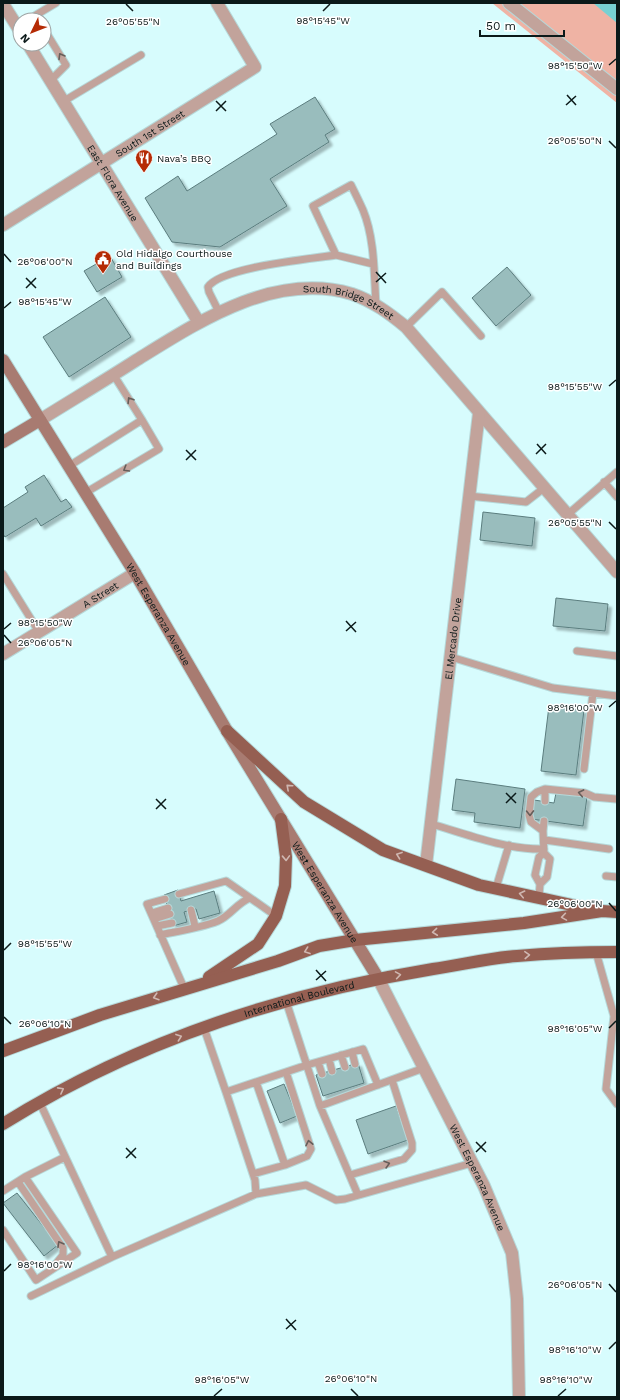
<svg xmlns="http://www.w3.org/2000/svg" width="620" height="1400" viewBox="0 0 620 1400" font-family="'Work Sans',sans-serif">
  <defs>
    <filter id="shadow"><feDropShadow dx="3.5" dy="3.5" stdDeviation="1" flood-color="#0004"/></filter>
  </defs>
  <rect width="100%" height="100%" fill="#d7fcfd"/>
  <!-- green -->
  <path fill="#efb3a4" d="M 492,3 L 617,3 L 617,103 Z"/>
  <!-- water -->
  <path fill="#77d1d3" d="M 593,3 L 617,3 L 617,23 Z"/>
  <!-- building -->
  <path fill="#99bdbd" stroke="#5b7d7e" filter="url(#shadow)" d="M 315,97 L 335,129 L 325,135 L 329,142 L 270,179 L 287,206 L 220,247 L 172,242 L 145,198 L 178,176 L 187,191 L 277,134 L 270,124 Z
    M 110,256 L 122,277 L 97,292 L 84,271 Z
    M 507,267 L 531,295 L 496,326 L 472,298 Z
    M 105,297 L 131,337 L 69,377 L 43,337 Z
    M 44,475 L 61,502 L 66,499 L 72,507 L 41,526 L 36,518 L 5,537 L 3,534 L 3,508 L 28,492 L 25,487 Z
    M 483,512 L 535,518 L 532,546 L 480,540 Z
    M 556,598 L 608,604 L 605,631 L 553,626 Z
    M 549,706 L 584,710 L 576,775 L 541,771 Z
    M 456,779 L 525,789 L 520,828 L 474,822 L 475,813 L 452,810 Z
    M 556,793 L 587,797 L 583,826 L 531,819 L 534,800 L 554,803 Z
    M 178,890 L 181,901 L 214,891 L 220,913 L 199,919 L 196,909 L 191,910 L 184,912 L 187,922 L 173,926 L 164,895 Z
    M 358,1063 L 364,1083 L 323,1096 L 316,1075 Z
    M 284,1084 L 297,1116 L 280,1123 L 267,1091 Z
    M 396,1106 L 408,1140 L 368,1154 L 356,1120 Z
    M 17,1193 L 58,1245 L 44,1256 L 3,1203 Z"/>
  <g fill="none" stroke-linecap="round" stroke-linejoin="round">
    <!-- lane casing -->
    <g stroke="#b6d8d9" stroke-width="9">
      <path id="lane" d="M 38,20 L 36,15 L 56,3
        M 44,29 L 66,65 L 51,80
        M 64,101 L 141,55
        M 373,264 L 336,255 L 313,206 L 351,185 C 355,193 359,201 363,210 C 375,239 374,275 376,305
        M 219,312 L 209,292 L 208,287 C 221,267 310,259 336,255
        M 406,327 L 442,292 L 481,336
        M 69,466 L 142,420 L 113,374
        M 604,482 L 617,497
        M 85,493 L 159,449 L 142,420
        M 469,496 L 526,502 L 544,488
        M 567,515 L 617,472
        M 3,574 L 39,632
        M 577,651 L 617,656
        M 451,657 L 553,688 L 617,696
        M 584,769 L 593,693
        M 545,801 L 545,789
        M 431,824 C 467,834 506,850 544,849
        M 543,831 L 544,821
        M 545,840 L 609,849
        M 606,876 L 617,877
        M 540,884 L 547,877 L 550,859 L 544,853 L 543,831 L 531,822 L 529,815 L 531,797 L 537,792 L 545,789 L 585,793 L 594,797 L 616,799
        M 496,888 L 509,845
        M 179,894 L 226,881 L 276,916
        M 539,897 L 540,884 L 535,875 L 539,857 L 544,853
        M 165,899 L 147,904 L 184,988
        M 191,910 L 195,926
        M 152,913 L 168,908
        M 154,919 L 170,914
        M 157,926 L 172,923
        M 160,935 C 179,931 200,928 218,921 C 231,915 237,903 250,898
        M 596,952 L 614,1016 L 606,1089 L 617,1104
        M 286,1001 L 320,1106 L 424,1068
        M 204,1028 L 226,1092
        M 352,1052 L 355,1064
        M 341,1055 L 345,1067
        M 329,1059 L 332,1071
        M 318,1062 L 322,1074
        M 39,1101 L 112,1257
        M 320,1106 L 358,1195
        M 285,1165 L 307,1156 L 311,1149 L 286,1072
        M 253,1174 L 285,1165 L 256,1082
        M 350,1175 L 404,1159 L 412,1150 L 412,1143 L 392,1080
        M 25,1177 L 65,1157
        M 18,1182 L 63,1248 L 63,1255 L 55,1265
        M 3,1191 L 25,1177 L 77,1253 L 36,1280 L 3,1230
        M 256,1194 L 255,1180 L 226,1092 L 307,1065 L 363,1049 L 378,1085
        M 31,1296 L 112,1257 L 256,1194 L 306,1185 L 336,1200 L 345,1199 L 472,1163"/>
    </g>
    <!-- street casing -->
    <g stroke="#b6d8d9" stroke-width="14">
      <g id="street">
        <path d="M 509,3 L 617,89"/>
        <path d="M 3,4 L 20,31"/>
        <path id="s1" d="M 28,44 L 198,321"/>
        <path id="s2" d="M 3,225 L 255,67 L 217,3"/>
        <path id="s3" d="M 40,420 C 72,400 104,381 135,361 C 198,322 274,271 352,294 C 373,301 390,314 406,327 L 617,572"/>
        <path id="s4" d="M 3,654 L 135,573"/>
        <path id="s5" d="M 426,865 L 479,413"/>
        <path id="s6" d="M 378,978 L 484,1186 L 512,1253 L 517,1299 L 519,1397"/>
      </g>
    </g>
    <!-- secondary casing -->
    <g stroke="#b6d8d9" stroke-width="14">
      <g id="secondary">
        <path id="s7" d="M 3,360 L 135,573 L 227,731 L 378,978"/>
        <path d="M 3,442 L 40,420"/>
      </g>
    </g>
    <!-- primary casing -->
    <g stroke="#b6d8d9" stroke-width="14">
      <g id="primary">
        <path d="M 227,731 L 304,802 L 383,850 L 479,885 L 595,910"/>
        <path d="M 209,977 L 258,944 L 276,916 L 285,886 L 286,857 L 281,819"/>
        <path d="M 3,1051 L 100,1015 L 278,961 L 319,946 L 355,940 L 524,923 L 602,911 L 617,912"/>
        <path id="s8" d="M 3,1124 C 136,1041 280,994 433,969 C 461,965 489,958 517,956 C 550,953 584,952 617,952"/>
      </g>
    </g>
    <!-- lane -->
    <use href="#lane" stroke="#c2a39b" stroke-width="7"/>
    <!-- street -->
    <use href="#street" stroke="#c2a39b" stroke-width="12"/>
    <!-- secondary -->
    <use href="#secondary" stroke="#a87b71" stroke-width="12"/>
    <!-- primary -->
    <use href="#primary" stroke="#955f52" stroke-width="12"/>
  </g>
  <!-- one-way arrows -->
  <defs><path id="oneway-chevron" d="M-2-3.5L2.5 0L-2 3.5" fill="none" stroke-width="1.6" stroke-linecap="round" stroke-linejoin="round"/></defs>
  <g stroke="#665e5a">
    <use href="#oneway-chevron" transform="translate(61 56) rotate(-121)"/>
    <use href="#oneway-chevron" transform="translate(130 400) rotate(-122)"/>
    <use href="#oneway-chevron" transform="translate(126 469) rotate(149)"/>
    <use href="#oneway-chevron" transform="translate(581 793) rotate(-169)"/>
    <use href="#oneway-chevron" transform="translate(530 813) rotate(89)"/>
    <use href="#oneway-chevron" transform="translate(309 1143) rotate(-102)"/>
    <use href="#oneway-chevron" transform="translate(387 1164) rotate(-16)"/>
    <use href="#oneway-chevron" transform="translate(60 1244) rotate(-120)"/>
  </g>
  <g stroke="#cfb7b1">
    <use href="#oneway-chevron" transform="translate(289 787) rotate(-138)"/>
    <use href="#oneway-chevron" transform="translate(399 855) rotate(-160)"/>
    <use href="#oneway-chevron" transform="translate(286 858) rotate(88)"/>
    <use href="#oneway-chevron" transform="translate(522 894) rotate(-168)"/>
    <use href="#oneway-chevron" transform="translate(564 917) rotate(171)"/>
    <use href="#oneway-chevron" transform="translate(435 932) rotate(174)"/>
    <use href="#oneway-chevron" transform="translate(307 951) rotate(160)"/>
    <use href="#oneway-chevron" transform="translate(527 955) rotate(-3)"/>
    <use href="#oneway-chevron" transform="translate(398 975) rotate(-9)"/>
    <use href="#oneway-chevron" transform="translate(156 997) rotate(163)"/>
    <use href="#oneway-chevron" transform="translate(179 1037) rotate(-20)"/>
    <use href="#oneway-chevron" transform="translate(61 1090) rotate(-28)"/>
  </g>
  <!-- ticks -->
  <path fill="none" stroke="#0b1919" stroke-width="1.5" d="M 126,4 L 133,11M 323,11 L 330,4M 609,65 L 616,59M 567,95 L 576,105M 216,101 L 226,111M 566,105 L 576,96M 216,111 L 226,101M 609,141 L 616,148M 4,254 L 11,262M 376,272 L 386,283M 26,278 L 36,288M 376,282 L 386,273M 26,288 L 36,278M 4,308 L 11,302M 609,386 L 616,380M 537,444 L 546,454M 186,450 L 196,460M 536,454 L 546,444M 186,460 L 196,450M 609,522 L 616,529M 346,621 L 356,632M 4,629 L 11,623M 346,631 L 356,622M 4,635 L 11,643M 609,707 L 616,701M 506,793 L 516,803M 156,799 L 166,809M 506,803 L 516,793M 156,809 L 166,799M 609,903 L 616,911M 4,950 L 11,943M 316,970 L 326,981M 316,980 L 326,971M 4,1017 L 11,1024M 609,1028 L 616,1021M 476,1142 L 486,1152M 126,1148 L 136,1158M 476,1152 L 486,1142M 126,1158 L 136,1148M 4,1271 L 11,1264M 609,1284 L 616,1292M 286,1319 L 296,1330M 286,1329 L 296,1320M 609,1349 L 616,1342M 351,1389 L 358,1396M 214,1396 L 222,1389M 558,1396 L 566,1389"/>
  <!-- icons -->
  <defs>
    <g id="restaurant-pin" transform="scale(0.9)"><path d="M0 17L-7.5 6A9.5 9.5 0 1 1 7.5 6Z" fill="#b52b05" stroke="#fff"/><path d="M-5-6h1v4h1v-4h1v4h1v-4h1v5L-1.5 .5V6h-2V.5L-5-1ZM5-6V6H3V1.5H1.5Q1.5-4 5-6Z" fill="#fff"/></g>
    <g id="civic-pin" transform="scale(0.9)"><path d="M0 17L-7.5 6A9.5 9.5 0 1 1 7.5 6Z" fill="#b52b05" stroke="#fff"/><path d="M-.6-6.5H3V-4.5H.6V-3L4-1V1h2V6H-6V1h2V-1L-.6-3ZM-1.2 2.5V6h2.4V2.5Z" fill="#fff"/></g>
  </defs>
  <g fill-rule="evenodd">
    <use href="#restaurant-pin" x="144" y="158"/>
    <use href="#civic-pin" x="103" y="259"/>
  </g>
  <g text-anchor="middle" stroke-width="3" stroke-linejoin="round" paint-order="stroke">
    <!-- street labels -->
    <g font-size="10" fill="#0b1919" stroke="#fff">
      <text dy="4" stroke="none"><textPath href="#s2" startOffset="173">South 1st Street</textPath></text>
      <text dy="4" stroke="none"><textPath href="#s1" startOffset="163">East Flora Avenue</textPath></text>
      <text dy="4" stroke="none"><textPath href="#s3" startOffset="345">South Bridge Street</textPath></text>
      <text dy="4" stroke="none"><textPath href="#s4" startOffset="114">A Street</textPath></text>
      <text dy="4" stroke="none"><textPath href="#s7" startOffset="298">West Esperanza Avenue</textPath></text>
      <text dy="4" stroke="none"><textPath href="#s5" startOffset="228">El Mercado Drive</textPath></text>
      <text dy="4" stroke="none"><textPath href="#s7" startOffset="622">West Esperanza Avenue</textPath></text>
      <text dy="4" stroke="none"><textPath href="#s8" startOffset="323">International Boulevard</textPath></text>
      <text dy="4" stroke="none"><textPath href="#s6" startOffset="223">West Esperanza Avenue</textPath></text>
    </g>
    <!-- poi labels -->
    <g font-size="10" fill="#0b1919" stroke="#fff" text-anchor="start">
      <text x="157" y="162">Nava’s BBQ</text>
      <text x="116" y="257">Old Hidalgo Courthouse<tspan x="116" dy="12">and Buildings</tspan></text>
    </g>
  </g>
  <g font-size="10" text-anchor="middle" fill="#0b1919" stroke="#fff" stroke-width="3" stroke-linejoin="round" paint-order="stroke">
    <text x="323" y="24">98°15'45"W</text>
    <text x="133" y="25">26°05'55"N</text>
    <text x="575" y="69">98°15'50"W</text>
    <text x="575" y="144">26°05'50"N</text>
    <text x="45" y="265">26°06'00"N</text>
    <text x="45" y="305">98°15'45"W</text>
    <text x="575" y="390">98°15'55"W</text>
    <text x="575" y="526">26°05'55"N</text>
    <text x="45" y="626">98°15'50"W</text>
    <text x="45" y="646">26°06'05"N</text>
    <text x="575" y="711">98°16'00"W</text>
    <text x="575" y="907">26°06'00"N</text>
    <text x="45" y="947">98°15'55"W</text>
    <text x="45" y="1027">26°06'10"N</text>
    <text x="575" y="1032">98°16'05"W</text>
    <text x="45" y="1268">98°16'00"W</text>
    <text x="575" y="1288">26°06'05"N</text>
    <text x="575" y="1353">98°16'10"W</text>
    <text x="351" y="1382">26°06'10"N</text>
    <text x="222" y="1383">98°16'05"W</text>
    <text x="566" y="1383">98°16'10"W</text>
  </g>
  <!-- border -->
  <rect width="620" height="1400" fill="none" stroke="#0b1919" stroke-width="8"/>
  <!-- north arrow -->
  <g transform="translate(32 32) rotate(227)"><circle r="19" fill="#ffffff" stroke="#9da3a3"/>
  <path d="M0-3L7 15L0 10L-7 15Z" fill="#b52b05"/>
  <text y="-6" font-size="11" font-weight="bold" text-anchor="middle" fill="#0b1919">N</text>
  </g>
  <!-- scale -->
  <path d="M480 30v6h84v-6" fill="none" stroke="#0b1919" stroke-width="2"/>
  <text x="486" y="30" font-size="12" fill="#0b1919" stroke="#ffffff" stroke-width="3" paint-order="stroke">50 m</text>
</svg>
